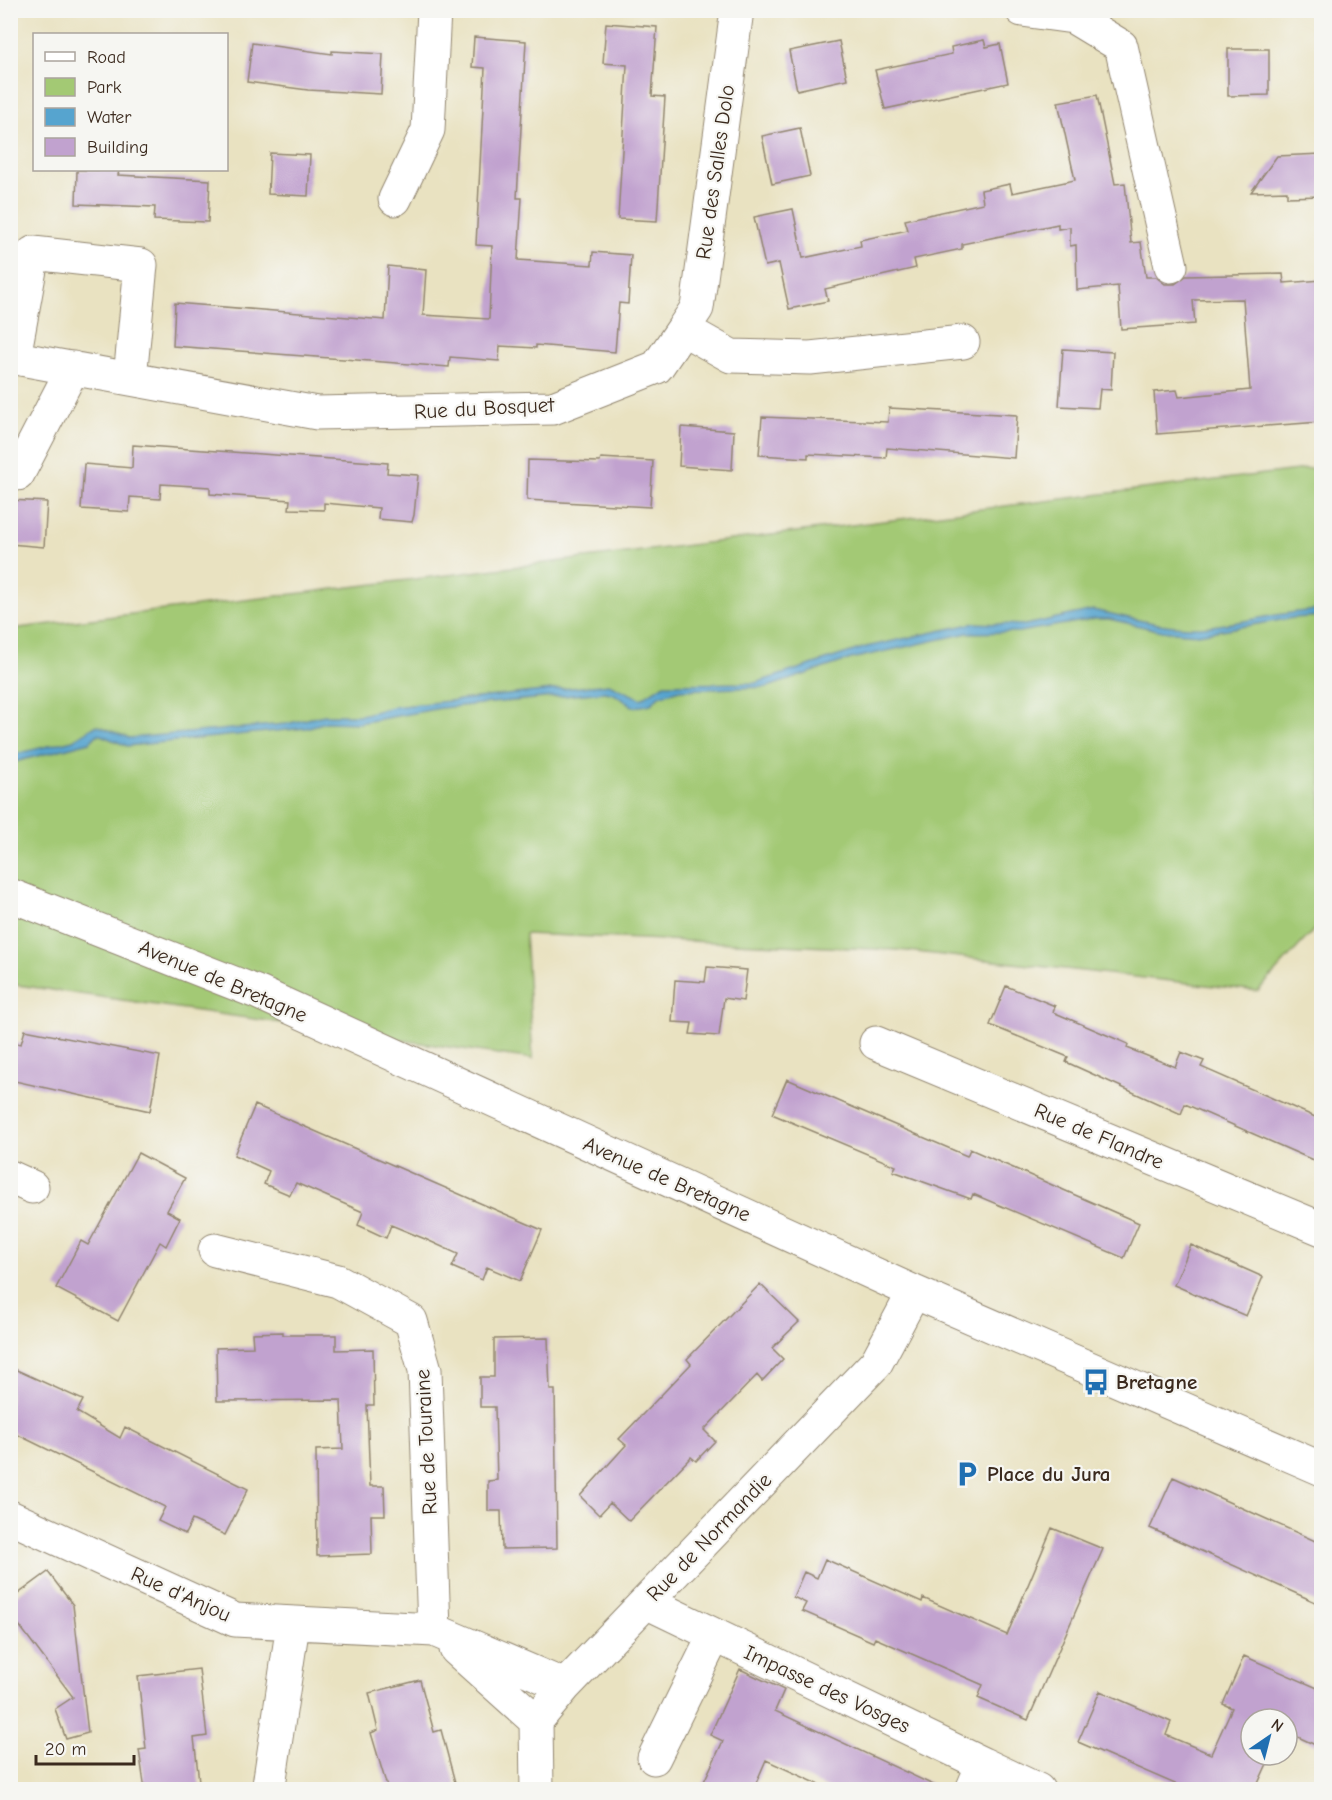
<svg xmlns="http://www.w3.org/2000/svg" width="1332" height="1800" viewBox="0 0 1332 1800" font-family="'Comic Neue',sans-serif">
  <rect width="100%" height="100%" fill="#f6f6f2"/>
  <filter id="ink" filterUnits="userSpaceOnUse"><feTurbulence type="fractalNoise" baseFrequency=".0167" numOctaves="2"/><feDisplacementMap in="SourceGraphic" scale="12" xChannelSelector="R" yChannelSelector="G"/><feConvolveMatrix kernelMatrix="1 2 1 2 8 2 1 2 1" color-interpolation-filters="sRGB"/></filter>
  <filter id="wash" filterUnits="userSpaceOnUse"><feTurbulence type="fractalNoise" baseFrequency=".008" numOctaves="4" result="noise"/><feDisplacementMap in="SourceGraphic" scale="24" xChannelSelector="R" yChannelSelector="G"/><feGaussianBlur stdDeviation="1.35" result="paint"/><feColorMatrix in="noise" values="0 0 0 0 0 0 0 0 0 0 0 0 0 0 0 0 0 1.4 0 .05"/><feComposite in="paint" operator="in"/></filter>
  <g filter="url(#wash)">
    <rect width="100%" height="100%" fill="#e9e2c1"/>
    <!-- green -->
    <path fill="#a3c974" stroke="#6f7a49" stroke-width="1.5" d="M 1321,467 L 1321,922 L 1258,991 L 898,950 L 525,934 L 533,1059 L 11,984 L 11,629 Z"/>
    <!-- water -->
    <path fill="#56a4cf" stroke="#486776" stroke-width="1.5" d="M 1093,610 C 1127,617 1163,628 1198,627 C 1239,625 1279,611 1321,610 L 1322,616 L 1293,618 L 1198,634 L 1162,631 L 1109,619 L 1095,619 L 1019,632 L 968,633 L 851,659 L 768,687 L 680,690 L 659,696 L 651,704 L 642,706 L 634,707 L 614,694 L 605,692 L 441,708 L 359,723 L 326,722 L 306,728 L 127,746 L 98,734 L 90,742 L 11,763 L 11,755 L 73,740 L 97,725 L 129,738 L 286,724 L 324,715 L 361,715 L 392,707 L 609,684 L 641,699 L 664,684 L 755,683 L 866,647 L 975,623 L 1025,625 Z"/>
    <g id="blocks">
      <!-- building -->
      <path fill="#c1a2cf" d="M 606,23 L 657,27 L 652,96 L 665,97 L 657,221 L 618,219 L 627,65 L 603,63 Z
        M 474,37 L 526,41 L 517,198 L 522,198 L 518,260 L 592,265 L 593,252 L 631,255 L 628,304 L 619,303 L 615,352 L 536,345 L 536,348 L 500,346 L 499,361 L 450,357 L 449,367 L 173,346 L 175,303 L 385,320 L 388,266 L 426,270 L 423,315 L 489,319 L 492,246 L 476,245 L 485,68 L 472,67 Z
        M 984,40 L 986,47 L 1000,44 L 1008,83 L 885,109 L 875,70 L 952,54 L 951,47 Z
        M 839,41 L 847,79 L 797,90 L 789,51 Z
        M 252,43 L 332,54 L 332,51 L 383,54 L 381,94 L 308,90 L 247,82 Z
        M 1228,49 L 1269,49 L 1269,95 L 1228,96 Z
        M 1097,95 L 1115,184 L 1125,183 L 1131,243 L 1141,242 L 1146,277 L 1156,277 L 1165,284 L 1175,284 L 1186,276 L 1283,274 L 1284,283 L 1322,280 L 1322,386 L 1317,386 L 1320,422 L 1157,434 L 1154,392 L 1177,390 L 1179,397 L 1250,390 L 1243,299 L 1193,300 L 1195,324 L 1121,329 L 1118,286 L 1077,290 L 1076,245 L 1070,246 L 1070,227 L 1058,229 L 1058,224 L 962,244 L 962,249 L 914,259 L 916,268 L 825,289 L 828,301 L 789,309 L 779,263 L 765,266 L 754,217 L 793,209 L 803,258 L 861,246 L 860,240 L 908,230 L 905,220 L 983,203 L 981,190 L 1010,184 L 1012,193 L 1075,180 L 1058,102 Z
        M 800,128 L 810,176 L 772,184 L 762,136 Z
        M 270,153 L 310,155 L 308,196 L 268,194 Z
        M 1322,154 L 1322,196 L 1287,197 L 1287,191 L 1251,192 L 1277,156 Z
        M 77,170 L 119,170 L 118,175 L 210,180 L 208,222 L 154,220 L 155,207 L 76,204 Z
        M 1063,349 L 1113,352 L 1111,390 L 1100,389 L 1098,408 L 1059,406 Z
        M 889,408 L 1017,415 L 1014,458 L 887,448 L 886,458 L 808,454 L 808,458 L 759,455 L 762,417 L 888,422 Z
        M 681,427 L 734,431 L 732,470 L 679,466 Z
        M 133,445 L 388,463 L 387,473 L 418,475 L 414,515 L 412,522 L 378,519 L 379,508 L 324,503 L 324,510 L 289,509 L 290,500 L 210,494 L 210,487 L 161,484 L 160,499 L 130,497 L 129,512 L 81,509 L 84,464 L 132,468 Z
        M 601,458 L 653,461 L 650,507 L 527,500 L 528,460 L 600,462 Z
        M 10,500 L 47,502 L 44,547 L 10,544 Z
        M 707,967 L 747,970 L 743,1001 L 724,998 L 719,1036 L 690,1034 L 692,1023 L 672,1022 L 675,980 L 705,982 Z
        M 1006,986 L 1055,1006 L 1053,1012 L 1128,1044 L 1127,1048 L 1175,1067 L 1181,1052 L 1204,1061 L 1201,1067 L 1322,1120 L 1322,1164 L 1185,1104 L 1181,1114 L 1066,1062 L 1068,1057 L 990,1025 Z
        M 25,1030 L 160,1056 L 150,1111 L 10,1080 L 10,1042 L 21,1044 Z
        M 787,1079 L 967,1156 L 970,1149 L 1139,1223 L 1124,1258 L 973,1194 L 971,1199 L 893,1171 L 896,1166 L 772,1114 Z
        M 255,1105 L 542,1230 L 520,1281 L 487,1267 L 482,1280 L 452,1267 L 458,1254 L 425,1239 L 391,1225 L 386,1238 L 358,1225 L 363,1212 L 296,1183 L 290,1195 L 264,1184 L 269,1171 L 234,1155 Z
        M 138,1153 L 185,1178 L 167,1211 L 180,1218 L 166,1246 L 160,1242 L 118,1321 L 56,1288 L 81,1241 L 88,1245 Z
        M 1191,1245 L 1263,1277 L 1246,1316 L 1174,1285 Z
        M 760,1284 L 799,1322 L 772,1348 L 783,1359 L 762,1381 L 757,1375 L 704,1430 L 715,1441 L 696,1461 L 691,1457 L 629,1521 L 610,1503 L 599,1515 L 580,1496 L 626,1445 L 619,1439 L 691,1364 L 687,1359 Z
        M 283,1332 L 283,1335 L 336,1335 L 336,1350 L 373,1349 L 374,1405 L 367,1405 L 370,1486 L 384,1486 L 385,1515 L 371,1515 L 372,1554 L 317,1556 L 316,1450 L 343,1449 L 341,1400 L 217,1401 L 216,1348 L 253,1347 L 252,1333 Z
        M 548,1338 L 550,1390 L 555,1390 L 557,1548 L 502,1549 L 501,1511 L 488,1511 L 488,1481 L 497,1480 L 495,1407 L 480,1407 L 480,1377 L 494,1377 L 494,1339 Z
        M 10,1367 L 83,1400 L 77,1412 L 120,1438 L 125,1427 L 248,1489 L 225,1535 L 192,1520 L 185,1534 L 158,1521 L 165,1507 L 10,1431 Z
        M 1173,1477 L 1322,1544 L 1322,1605 L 1150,1528 Z
        M 1052,1528 L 1103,1549 L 1028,1720 L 978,1698 L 983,1685 L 875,1638 L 873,1642 L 802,1611 L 806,1603 L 793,1597 L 804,1572 L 817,1578 L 825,1559 L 922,1602 L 923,1598 L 1007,1635 Z
        M 48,1572 L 73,1605 L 88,1733 L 66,1739 L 55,1709 L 73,1697 L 10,1613 L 10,1600 Z
        M 1244,1656 L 1322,1690 L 1322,1748 L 1287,1732 L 1287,1719 L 1251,1719 L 1251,1755 L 1271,1755 L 1255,1790 L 1189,1790 L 1078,1742 L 1100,1691 L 1171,1722 L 1166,1735 L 1211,1754 L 1232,1708 L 1223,1704 Z
        M 199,1669 L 207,1736 L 194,1738 L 200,1790 L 145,1790 L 139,1750 L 146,1749 L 138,1676 Z
        M 740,1669 L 784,1690 L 775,1711 L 944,1790 L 831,1790 L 766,1760 L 753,1790 L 700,1790 L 723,1741 L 710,1735 Z
        M 420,1680 L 434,1732 L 441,1730 L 457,1790 L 388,1790 L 371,1733 L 378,1730 L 369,1693 Z"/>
    </g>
  </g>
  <g filter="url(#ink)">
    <use href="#blocks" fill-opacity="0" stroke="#928670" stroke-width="1.5"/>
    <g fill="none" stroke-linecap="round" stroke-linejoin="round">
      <!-- minor casing -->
      <g stroke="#928670" stroke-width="35">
        <path id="minor" d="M 1022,10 L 1073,17 L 1121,46 L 1171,266
          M 395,199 L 428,130 L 434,10
          M 683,329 L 697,308 L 737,10
          M 10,357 L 317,413 L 553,408 L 657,367 L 683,329 L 731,356 L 810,358 L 963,342
          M 14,357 L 33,253 L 141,265 L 130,378
          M 10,474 L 18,474 L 73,368
          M 10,895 L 259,993 L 914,1292 L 1322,1469
          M 876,1043 L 1322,1229
          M 10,1177 L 32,1187
          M 215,1250 L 338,1281 L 411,1321 L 425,1370 L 434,1630
          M 10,1517 L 235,1620 L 434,1630 L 565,1686
          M 646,1602 L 983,1764 L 972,1790
          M 456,1649 L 536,1721
          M 654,1758 L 714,1636
          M 983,1764 L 1038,1790
          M 271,1790 L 269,1785 L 293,1624
          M 537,1790 L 536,1721 L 565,1686 L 876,1363 L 914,1292"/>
      </g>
      <!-- minor -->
      <use href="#minor" stroke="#fff" stroke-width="33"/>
    </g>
  </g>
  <!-- icons -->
  <defs>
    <g id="bus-bare" transform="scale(2.07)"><path d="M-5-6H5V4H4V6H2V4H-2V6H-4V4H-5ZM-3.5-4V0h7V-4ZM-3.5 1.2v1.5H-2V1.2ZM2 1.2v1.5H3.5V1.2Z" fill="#1f6fb2" stroke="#f6f6f2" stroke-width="2.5" paint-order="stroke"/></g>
    <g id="parking-bare" transform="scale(2.07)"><path d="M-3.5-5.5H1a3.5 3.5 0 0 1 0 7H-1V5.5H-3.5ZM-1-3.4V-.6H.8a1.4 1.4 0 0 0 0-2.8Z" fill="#1f6fb2" stroke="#f6f6f2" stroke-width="2.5" paint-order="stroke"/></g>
  </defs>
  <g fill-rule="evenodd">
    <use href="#bus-bare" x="1096" y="1382"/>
    <use href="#parking-bare" x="967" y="1474"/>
  </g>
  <g text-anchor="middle" stroke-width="4.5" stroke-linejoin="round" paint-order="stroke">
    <!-- street labels -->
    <g font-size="21" fill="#3b2a1e" stroke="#f6f6f2">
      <text transform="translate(715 172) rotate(-82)" y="7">Rue des Salles Dolo</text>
      <text transform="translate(484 408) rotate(-3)" y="7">Rue du Bosquet</text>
      <text transform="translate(223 981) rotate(23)" y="7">Avenue de Bretagne</text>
      <text transform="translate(1099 1136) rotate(23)" y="7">Rue de Flandre</text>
      <text transform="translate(667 1179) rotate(24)" y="7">Avenue de Bretagne</text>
      <text transform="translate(426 1442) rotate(-93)" y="7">Rue de Touraine</text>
      <text transform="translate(709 1537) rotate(-46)" y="7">Rue de Normandie</text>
      <text transform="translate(181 1594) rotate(24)" y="7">Rue d'Anjou</text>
      <text transform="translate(827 1689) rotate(25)" y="7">Impasse des Vosges</text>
    </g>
    <!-- poi labels -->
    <g font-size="21" font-weight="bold" fill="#3b2a1e" stroke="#f6f6f2" text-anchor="start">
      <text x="1116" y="1389">Bretagne</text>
      <text x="987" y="1481">Place du Jura</text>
    </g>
  </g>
  <!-- margin -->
  <rect width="1332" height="1800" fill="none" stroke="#f6f6f2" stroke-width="36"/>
  <!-- legend -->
  <rect x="33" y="33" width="195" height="138" fill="#f6f6f2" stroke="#aba49d" stroke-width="1.5"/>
  <rect x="45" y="52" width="30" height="9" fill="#ffffff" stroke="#aba49d" stroke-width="1.5"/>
  <text x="87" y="63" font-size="18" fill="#3b2a1e">Road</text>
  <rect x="45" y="78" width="30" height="18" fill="#a3c974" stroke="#aba49d" stroke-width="1.5"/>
  <text x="87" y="93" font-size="18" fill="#3b2a1e">Park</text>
  <rect x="45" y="108" width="30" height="18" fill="#56a4cf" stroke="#aba49d" stroke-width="1.5"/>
  <text x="87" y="123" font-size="18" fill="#3b2a1e">Water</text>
  <rect x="45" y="138" width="30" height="18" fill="#c1a2cf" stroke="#aba49d" stroke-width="1.5"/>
  <text x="87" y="153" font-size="18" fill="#3b2a1e">Building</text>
  <!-- north arrow -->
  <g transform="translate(1269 1737) rotate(35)"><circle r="28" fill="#f6f6f2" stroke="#aba49d" stroke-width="1.5"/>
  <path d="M0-4.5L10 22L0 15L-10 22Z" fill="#1f6fb2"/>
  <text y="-9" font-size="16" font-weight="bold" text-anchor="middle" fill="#3b2a1e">N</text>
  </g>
  <!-- scale -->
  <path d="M36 1755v9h98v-9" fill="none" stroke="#3b2a1e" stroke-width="3"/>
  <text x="45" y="1755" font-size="18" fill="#3b2a1e" stroke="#f6f6f2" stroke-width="4.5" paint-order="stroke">20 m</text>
</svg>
